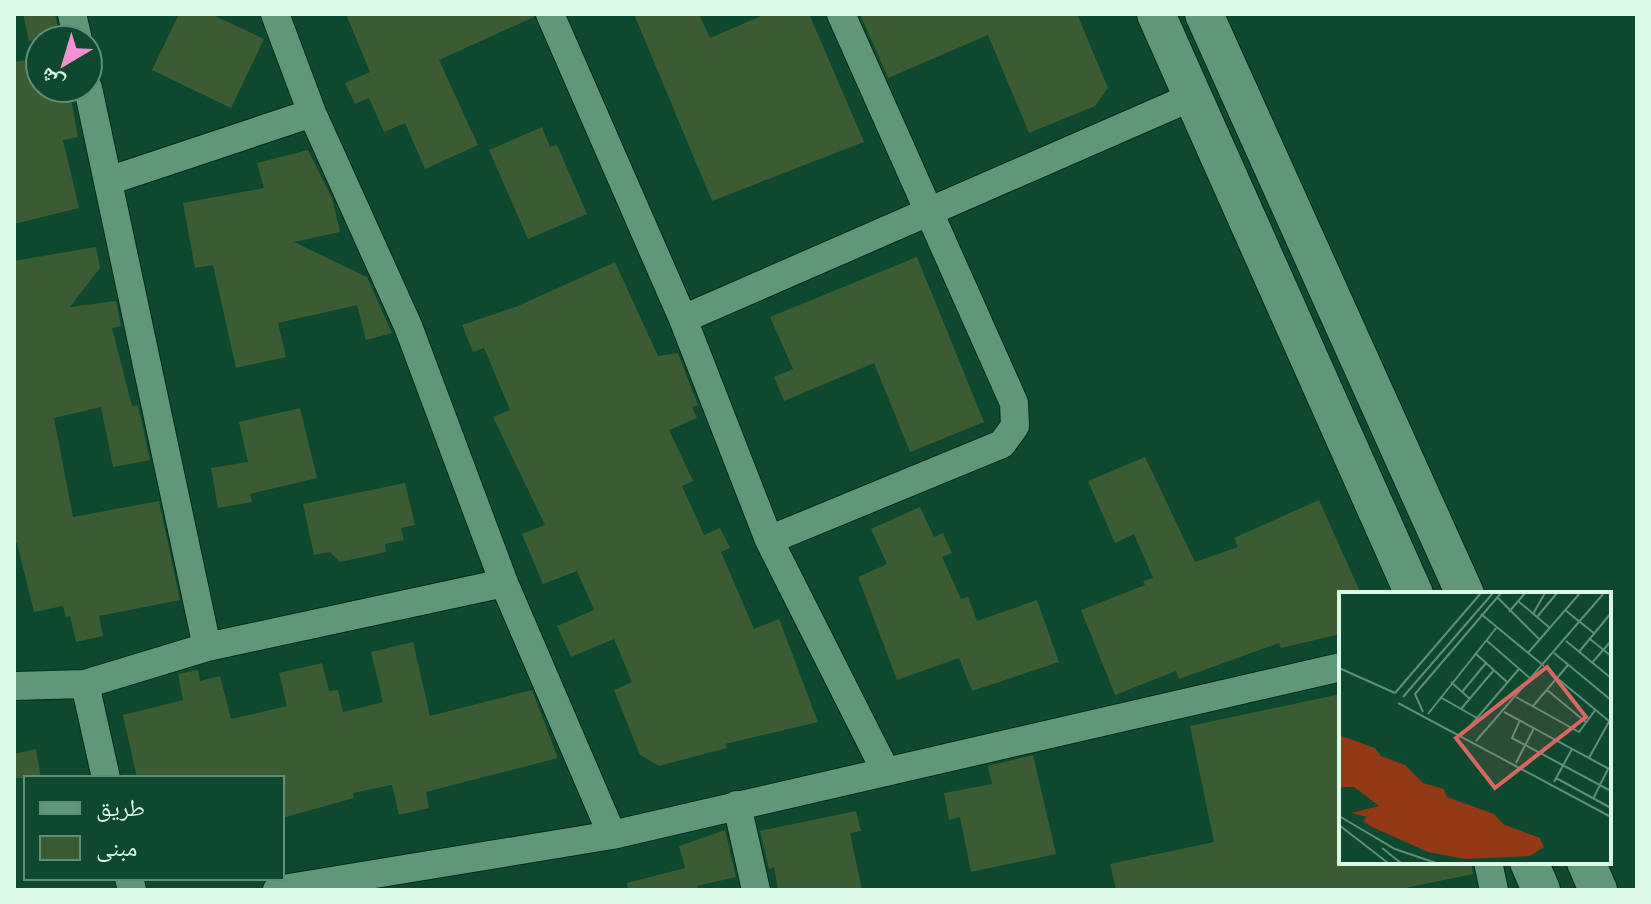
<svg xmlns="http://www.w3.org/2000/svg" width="1651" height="904" viewBox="0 0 1651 904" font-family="'Open Sans','Noto Naskh Arabic',sans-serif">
  <rect width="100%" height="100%" fill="#0e482e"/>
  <!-- building -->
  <path fill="#3b5b33" d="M 23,14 L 55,14 L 59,34 L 29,41 Z
    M 179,14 L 211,14 L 264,39 L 231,108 L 152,70 Z
    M 346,14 L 533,14 L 534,17 L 439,60 L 478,145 L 425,169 L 405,123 L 384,132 L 369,98 L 355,104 L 345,83 L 370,72 Z
    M 634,14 L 699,14 L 710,38 L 766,14 L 809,14 L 864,142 L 712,201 Z
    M 860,14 L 1077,14 L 1108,88 L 1095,106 L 1029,133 L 988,35 L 888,78 Z
    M 40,58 L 40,88 L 69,88 L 78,137 L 63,140 L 79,208 L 14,224 L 14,62 Z
    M 542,127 L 550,147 L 557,145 L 587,214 L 528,239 L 489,150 Z
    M 308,150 L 332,198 L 340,232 L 294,242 L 367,277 L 392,333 L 366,340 L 357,305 L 278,323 L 286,357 L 236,368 L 213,265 L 195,268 L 183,203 L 264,188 L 257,163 Z
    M 96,247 L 100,268 L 70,307 L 116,301 L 121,326 L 112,328 L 132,406 L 138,405 L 150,460 L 113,467 L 101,407 L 54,418 L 73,517 L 159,501 L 180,600 L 99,616 L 103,636 L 76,642 L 70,616 L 66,617 L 63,606 L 34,612 L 17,543 L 14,543 L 14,261 Z
    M 917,257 L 984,422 L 910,452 L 874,363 L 784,401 L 774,377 L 793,369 L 770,317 Z
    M 615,262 L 658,356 L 678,353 L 698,405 L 692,407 L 697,418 L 669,430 L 693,481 L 682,486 L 704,535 L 720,528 L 730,548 L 721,552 L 754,629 L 779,619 L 818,722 L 725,744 L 727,748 L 659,766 L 640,755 L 614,690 L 632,682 L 614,639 L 571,657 L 557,626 L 594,610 L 577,571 L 543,584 L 522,534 L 545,525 L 493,417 L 510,410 L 484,348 L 473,352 L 462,325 L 518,306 Z
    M 300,408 L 317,478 L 250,494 L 252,502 L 218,508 L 211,468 L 248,462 L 239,422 Z
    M 1145,457 L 1195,562 L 1238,547 L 1234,538 L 1319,500 L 1361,594 L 1341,594 L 1341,634 L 1281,648 L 1279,643 L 1179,679 L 1176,671 L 1115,695 L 1081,610 L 1145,585 L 1143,581 L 1153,578 L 1134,534 L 1115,543 L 1088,481 Z
    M 405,483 L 415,525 L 401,528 L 404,540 L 385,544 L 386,552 L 340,562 L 330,552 L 314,555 L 303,504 Z
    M 920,507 L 934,537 L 943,533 L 952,553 L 942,557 L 961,599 L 968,597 L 977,621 L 1037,600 L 1059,662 L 972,691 L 959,658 L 897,680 L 858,577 L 887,564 L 871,529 Z
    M 413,642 L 430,716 L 532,690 L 558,758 L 426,792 L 429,808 L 399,815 L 392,785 L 353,793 L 354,798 L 282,818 L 282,778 L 137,778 L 123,715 L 183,700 L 178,674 L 198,670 L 200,681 L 220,676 L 231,719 L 287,706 L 279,673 L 322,663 L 329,691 L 338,690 L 343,712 L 383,702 L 371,652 Z
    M 1341,694 L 1341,862 L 1471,862 L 1473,874 L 1396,890 L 1116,890 L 1110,864 L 1214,842 L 1190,726 Z
    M 36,749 L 41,778 L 14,778 L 14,754 Z
    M 1033,755 L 1056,854 L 971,872 L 960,817 L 949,820 L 944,793 L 992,784 L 988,766 Z
    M 856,811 L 861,831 L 850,833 L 862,890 L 778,890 L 774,867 L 769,869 L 760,831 Z
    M 725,830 L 736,877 L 697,886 L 698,890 L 628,890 L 627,883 L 685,868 L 679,846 Z"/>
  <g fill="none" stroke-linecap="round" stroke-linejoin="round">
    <!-- minor casing -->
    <g stroke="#002c19" stroke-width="30">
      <path id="minor" d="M 72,14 L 78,40
        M 275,14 L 312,113 L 408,326 L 504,583 L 612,835
        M 550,14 L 683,319 L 769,540 L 886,772
        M 88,88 L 207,647
        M 108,181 L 312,113
        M 683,319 L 1194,96
        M 769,540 L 1002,444 L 1015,426 L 1014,403 L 841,14
        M 85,684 L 106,778
        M 14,686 L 85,684 L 207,647 L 504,583
        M 737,805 L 756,890
        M 1488,862 L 1494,890
        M 129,878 L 132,890
        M 277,890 L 612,835 L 1341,667"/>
    </g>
    <!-- secondary casing -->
    <g stroke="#002c19" stroke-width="40">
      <path id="secondary" d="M 1156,14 L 1414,594
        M 1204,14 L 1465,594
        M 1529,862 L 1541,890
        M 1586,862 L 1598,890"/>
    </g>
    <!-- minor -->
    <use href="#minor" stroke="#619779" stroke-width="28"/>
    <!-- secondary -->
    <use href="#secondary" stroke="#619779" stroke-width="38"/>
  </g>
  <!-- overview -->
  <g transform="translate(1339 592)">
    <rect width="272" height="272" fill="#0e482e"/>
    <path d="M 0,143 L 36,156 L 42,164 L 66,173 L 84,191 L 105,197 L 108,205 L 155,222 L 164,232 L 201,246 L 205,255 L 191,264 L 126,267 L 89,260 L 33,235 L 24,229 L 28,225 L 12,221 L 40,214 L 15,195 L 0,195 Z" fill="#943915"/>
    <path fill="none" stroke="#608e78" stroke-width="2" d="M 158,5 L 201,48M 179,9 L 211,36M 226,18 L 256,42M 170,20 L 186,1M 142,22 L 205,74M 194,22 L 206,1M 198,25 L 218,1M 251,47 L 272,64M 147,48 L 193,88M 227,49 L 272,86M 240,60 L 272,21M 136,61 L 168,90M 189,61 L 241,1M 215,61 L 272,108M 253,71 L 272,49M 0,76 L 56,101M 218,86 L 270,129M 112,90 L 131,107M 208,98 L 248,131M 123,100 L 147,71M 56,101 L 142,1M 64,105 L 154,1M 101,105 L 138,126M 177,105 L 240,140 L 257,117M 59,111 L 272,225M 194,114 L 229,73M 122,117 L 155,78M 84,120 L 76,102 L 162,1M 165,120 L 272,178M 89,122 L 158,35M 181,128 L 173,146 L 272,199M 126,140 L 180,77M 137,149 L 265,1M 250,166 L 272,126M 177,171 L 195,136M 217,186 L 272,216M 215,190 L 233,157M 254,207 L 269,177M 0,224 L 56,257 L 97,271M 0,233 L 49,271M 43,256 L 62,271"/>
    <path fill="#d86661" fill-opacity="0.15" stroke="#d86661" stroke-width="4" d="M 208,75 L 247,125 L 156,196 L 117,146 Z"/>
    <rect width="272" height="272" fill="none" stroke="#dbf7e6" stroke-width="4"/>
  </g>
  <!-- border -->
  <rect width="1651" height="904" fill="none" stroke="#dbf7e6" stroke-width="32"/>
  <!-- legend -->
  <rect x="24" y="776" width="260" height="104" fill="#0e482e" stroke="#608e78" stroke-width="2"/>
  <rect x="40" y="802" width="40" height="12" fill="#619779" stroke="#608e78" stroke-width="2"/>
  <text x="96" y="816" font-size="24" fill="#dbf7e6">طريق</text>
  <rect x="40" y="836" width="40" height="24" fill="#3b5b33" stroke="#608e78" stroke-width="2"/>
  <text x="96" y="856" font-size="24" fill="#dbf7e6">مبنى</text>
  <!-- north arrow -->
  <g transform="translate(64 64) rotate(218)"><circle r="38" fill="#0e482e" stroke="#608e78" stroke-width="2"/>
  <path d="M0-6L14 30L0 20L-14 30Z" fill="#f391d5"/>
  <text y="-12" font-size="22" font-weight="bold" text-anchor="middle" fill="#dbf7e6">ش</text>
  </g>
</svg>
